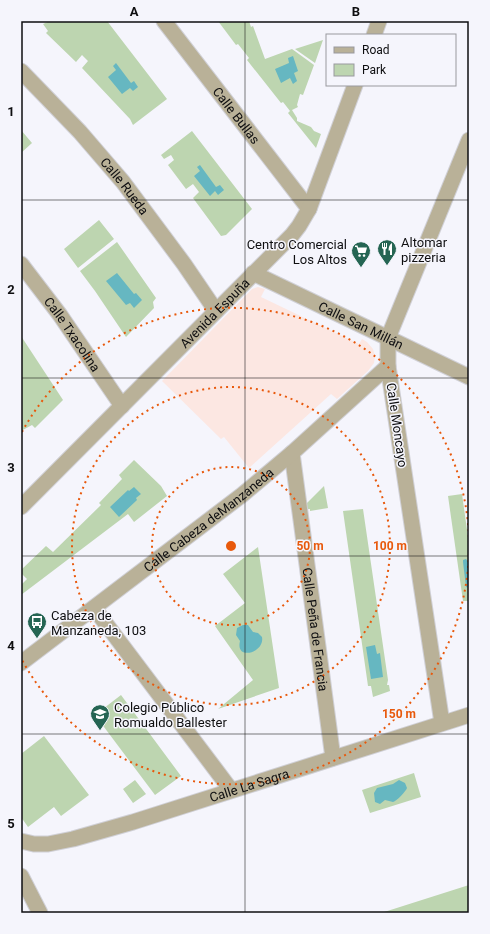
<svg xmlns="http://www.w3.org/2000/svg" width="490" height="934" font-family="Roboto,sans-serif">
	<rect width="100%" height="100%" fill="#f5f5fc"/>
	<path fill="#fce7e2" d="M258,287L265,289L261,297L359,344L362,339L367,342L373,349L375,356L374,363L368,371L337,399L331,394L249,468L224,437L221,439L162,381L252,289Z"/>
	<path fill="#bdd5b0" d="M50,21H107L167,99L133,125L130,119L82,68L88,61L82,55L76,62L46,33L48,31L43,24Z
		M218,21H249L251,27L253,26L265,59L292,49L314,65L303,95L300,94L297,105L298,107L292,110L297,118V121L311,127L314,131L321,134L316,148L288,113L290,111L283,102L281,103L247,60L249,58L238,44L236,45Z
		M323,40L315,63L295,49Z
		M21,130L32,143L21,153Z
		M192,131L252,209L226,235L221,236L193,198L199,192L193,184L186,189L168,165L174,160L171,155L164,159L161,155Z
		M99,220L114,239L78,268L64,249Z
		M117,242L156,298L153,302L154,308L126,337L95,291L80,271Z
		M21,336L63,400L35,428L32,425L21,431Z
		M134,460L161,486L167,496L134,522L128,514L21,595V585L27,579L21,573V570L46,546L53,552L101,505L99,503L122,479L119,475Z
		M324,486L328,508L310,511V509H306L305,505Z
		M462,494L469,544V601H463L448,496Z
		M363,509L388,680L387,685H389L390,691L373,697L371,686H368L343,511Z
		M258,547L279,688L218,709L253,680L215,626L245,603L223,574Z
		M121,695L181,776L155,795L95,715Z
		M44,736L89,795L61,816L54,807L28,827L21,817V754Z
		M414,773L421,797L370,813L362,790Z
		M135,780L146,794L133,803L123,789Z
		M469,885V913H381Z"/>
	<path fill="#66b7c1" d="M293,56L298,71L294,73L297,81L293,84L290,78L281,83L275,69L289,63L288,58Z
		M116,63L131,83L134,81L138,87L133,91L130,88L122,94L108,77L116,70L113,66Z
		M200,165L216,187L220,185L224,190L218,195L215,191L210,196L194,176L200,171L197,167Z
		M117,273L134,294L136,293L142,300L134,308L130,303L126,305L106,281Z
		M134,487L141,494L136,498L137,500L119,517L110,507L128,490L129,491Z
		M466,559L469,563V588L466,587L463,562V560Z
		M243,625H248L253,632L258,633L262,637C265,653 235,661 240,641L236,635L237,628Z
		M375,645L377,654L380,653L383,677L371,679L366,647Z
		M399,780L405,783L407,788C406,791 397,801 393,802L385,800L380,804L375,802L374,793L377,788L393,784Z"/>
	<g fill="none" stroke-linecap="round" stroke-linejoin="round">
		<defs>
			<g id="minor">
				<path id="s1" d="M164,21L309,209"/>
				<path d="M374,35L379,21"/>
				<path id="s2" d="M21,71L80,132L123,182L184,264L216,311"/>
				<path id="s3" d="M21,264L60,315L122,406"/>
				<path id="s4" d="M253,273L469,377"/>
				<path id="s5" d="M292,453L333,758"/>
				<path id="s6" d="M21,507L292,235L299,226L309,209L355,85"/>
				<path d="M94,608L231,790"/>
				<path id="s7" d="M21,663L242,495L292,453L388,366"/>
				<path d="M442,723L388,366V338L469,140"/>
				<path id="s8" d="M21,841L34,844H48L73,839L133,822L469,715"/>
				<path d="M21,876L40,913"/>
			</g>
		</defs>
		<use href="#minor" stroke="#d0d0d6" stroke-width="17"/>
		<use href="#minor" stroke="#b9b198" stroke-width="15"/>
	</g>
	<path fill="none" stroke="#0e0e10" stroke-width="1" stroke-opacity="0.55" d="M245,21V913M21,200H469M21,378H469M21,556H469M21,734H469"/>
	<g fill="none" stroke="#e8590c" stroke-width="2" stroke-dasharray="2 4">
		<circle cx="231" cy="546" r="79"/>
		<circle cx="231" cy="546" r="159"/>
		<path d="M469 548A238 238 0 0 1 22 660M22 432A238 238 0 0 1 469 544"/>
	</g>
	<defs>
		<symbol id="restaurant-pin" viewBox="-11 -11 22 30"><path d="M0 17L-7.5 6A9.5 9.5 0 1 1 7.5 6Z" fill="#256553" stroke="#f5f5fc"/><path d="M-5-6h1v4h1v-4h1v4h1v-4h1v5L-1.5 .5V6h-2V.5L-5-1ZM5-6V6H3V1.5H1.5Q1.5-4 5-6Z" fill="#fff"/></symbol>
		<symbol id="supermarket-pin" viewBox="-11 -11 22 30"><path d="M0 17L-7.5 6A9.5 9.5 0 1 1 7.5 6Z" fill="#256553" stroke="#f5f5fc"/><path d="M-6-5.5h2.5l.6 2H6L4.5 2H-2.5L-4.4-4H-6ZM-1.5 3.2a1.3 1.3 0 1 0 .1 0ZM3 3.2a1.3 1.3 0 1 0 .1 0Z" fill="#fff"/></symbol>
		<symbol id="bus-pin" viewBox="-11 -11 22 30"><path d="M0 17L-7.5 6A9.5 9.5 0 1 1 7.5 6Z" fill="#256553" stroke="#f5f5fc"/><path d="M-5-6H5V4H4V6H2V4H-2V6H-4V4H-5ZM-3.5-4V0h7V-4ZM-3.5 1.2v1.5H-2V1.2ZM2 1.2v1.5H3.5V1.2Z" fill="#fff"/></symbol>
		<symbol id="school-pin" viewBox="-11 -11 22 30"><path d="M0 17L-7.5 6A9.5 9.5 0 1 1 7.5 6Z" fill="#256553" stroke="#f5f5fc"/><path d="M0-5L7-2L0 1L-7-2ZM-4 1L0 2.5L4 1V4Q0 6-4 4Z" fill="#fff"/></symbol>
	</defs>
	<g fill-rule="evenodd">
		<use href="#restaurant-pin" x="376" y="238" width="22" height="30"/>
		<use href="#supermarket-pin" x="350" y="240" width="22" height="30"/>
		<use href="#bus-pin" x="26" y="611" width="22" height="30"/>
		<use href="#school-pin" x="89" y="703" width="22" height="30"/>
	</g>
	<g text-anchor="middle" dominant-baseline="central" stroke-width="3" stroke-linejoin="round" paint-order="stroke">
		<g font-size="13" fill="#0e0e10" stroke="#f5f5fc">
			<text stroke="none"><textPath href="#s1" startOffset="119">Calle Bullas</textPath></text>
			<text stroke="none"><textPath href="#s2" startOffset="155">Calle Rueda</textPath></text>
			<text stroke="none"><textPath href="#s6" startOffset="274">Avenida Espuña</textPath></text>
			<text stroke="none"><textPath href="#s4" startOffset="120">Calle San Millán</textPath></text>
			<text stroke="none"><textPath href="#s3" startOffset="87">Calle Txacolina</textPath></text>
			<text transform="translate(397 425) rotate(82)">Calle Moncayo</text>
			<text stroke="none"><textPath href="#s7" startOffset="236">Calle Cabeza deManzaneda</textPath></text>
			<text stroke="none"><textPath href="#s5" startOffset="178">Calle Peña de Francia</textPath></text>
			<text stroke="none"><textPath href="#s8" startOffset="237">Calle La Sagra</textPath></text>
		</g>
		<g font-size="13" fill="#0e0e10" stroke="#f5f5fc" text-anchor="start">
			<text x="401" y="242">Altomar<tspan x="401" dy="15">pizzeria</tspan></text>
			<text x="347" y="244" text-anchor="end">Centro Comercial<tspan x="347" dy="15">Los Altos</tspan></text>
			<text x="51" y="615">Cabeza de<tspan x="51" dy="15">Manzaneda, 103</tspan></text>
			<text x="114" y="707">Colegio Público<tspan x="114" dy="15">Romualdo Ballester</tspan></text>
		</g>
	</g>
	<circle cx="231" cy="546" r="6" fill="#e8590c" stroke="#f5f5fc" stroke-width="2"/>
	<g font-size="12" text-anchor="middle" font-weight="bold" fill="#e8590c" stroke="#f5f5fc" stroke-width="3" stroke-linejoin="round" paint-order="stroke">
		<text x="310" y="550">50 m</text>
		<text x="390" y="550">100 m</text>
		<text x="399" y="718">150 m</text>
	</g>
	<rect width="490" height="934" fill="none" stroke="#f5f5fc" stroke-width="44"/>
	<rect x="326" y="34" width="130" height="52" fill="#f5f5fc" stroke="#99999e"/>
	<rect x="334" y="47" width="20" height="6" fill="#b9b198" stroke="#99999e"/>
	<text x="362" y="54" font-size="12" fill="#0e0e10">Road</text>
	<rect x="334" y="64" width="20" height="12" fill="#bdd5b0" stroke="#99999e"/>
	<text x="362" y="74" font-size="12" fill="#0e0e10">Park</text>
	<rect x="22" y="22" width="446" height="890" fill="none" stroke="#0e0e10" stroke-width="1.5"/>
	<g font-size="13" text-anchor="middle" font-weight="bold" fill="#0e0e10">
		<text x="134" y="16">A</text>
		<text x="356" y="16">B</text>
		<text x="11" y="116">1</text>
		<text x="11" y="294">2</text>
		<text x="11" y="472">3</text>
		<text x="11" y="650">4</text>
		<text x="11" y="828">5</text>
	</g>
</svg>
